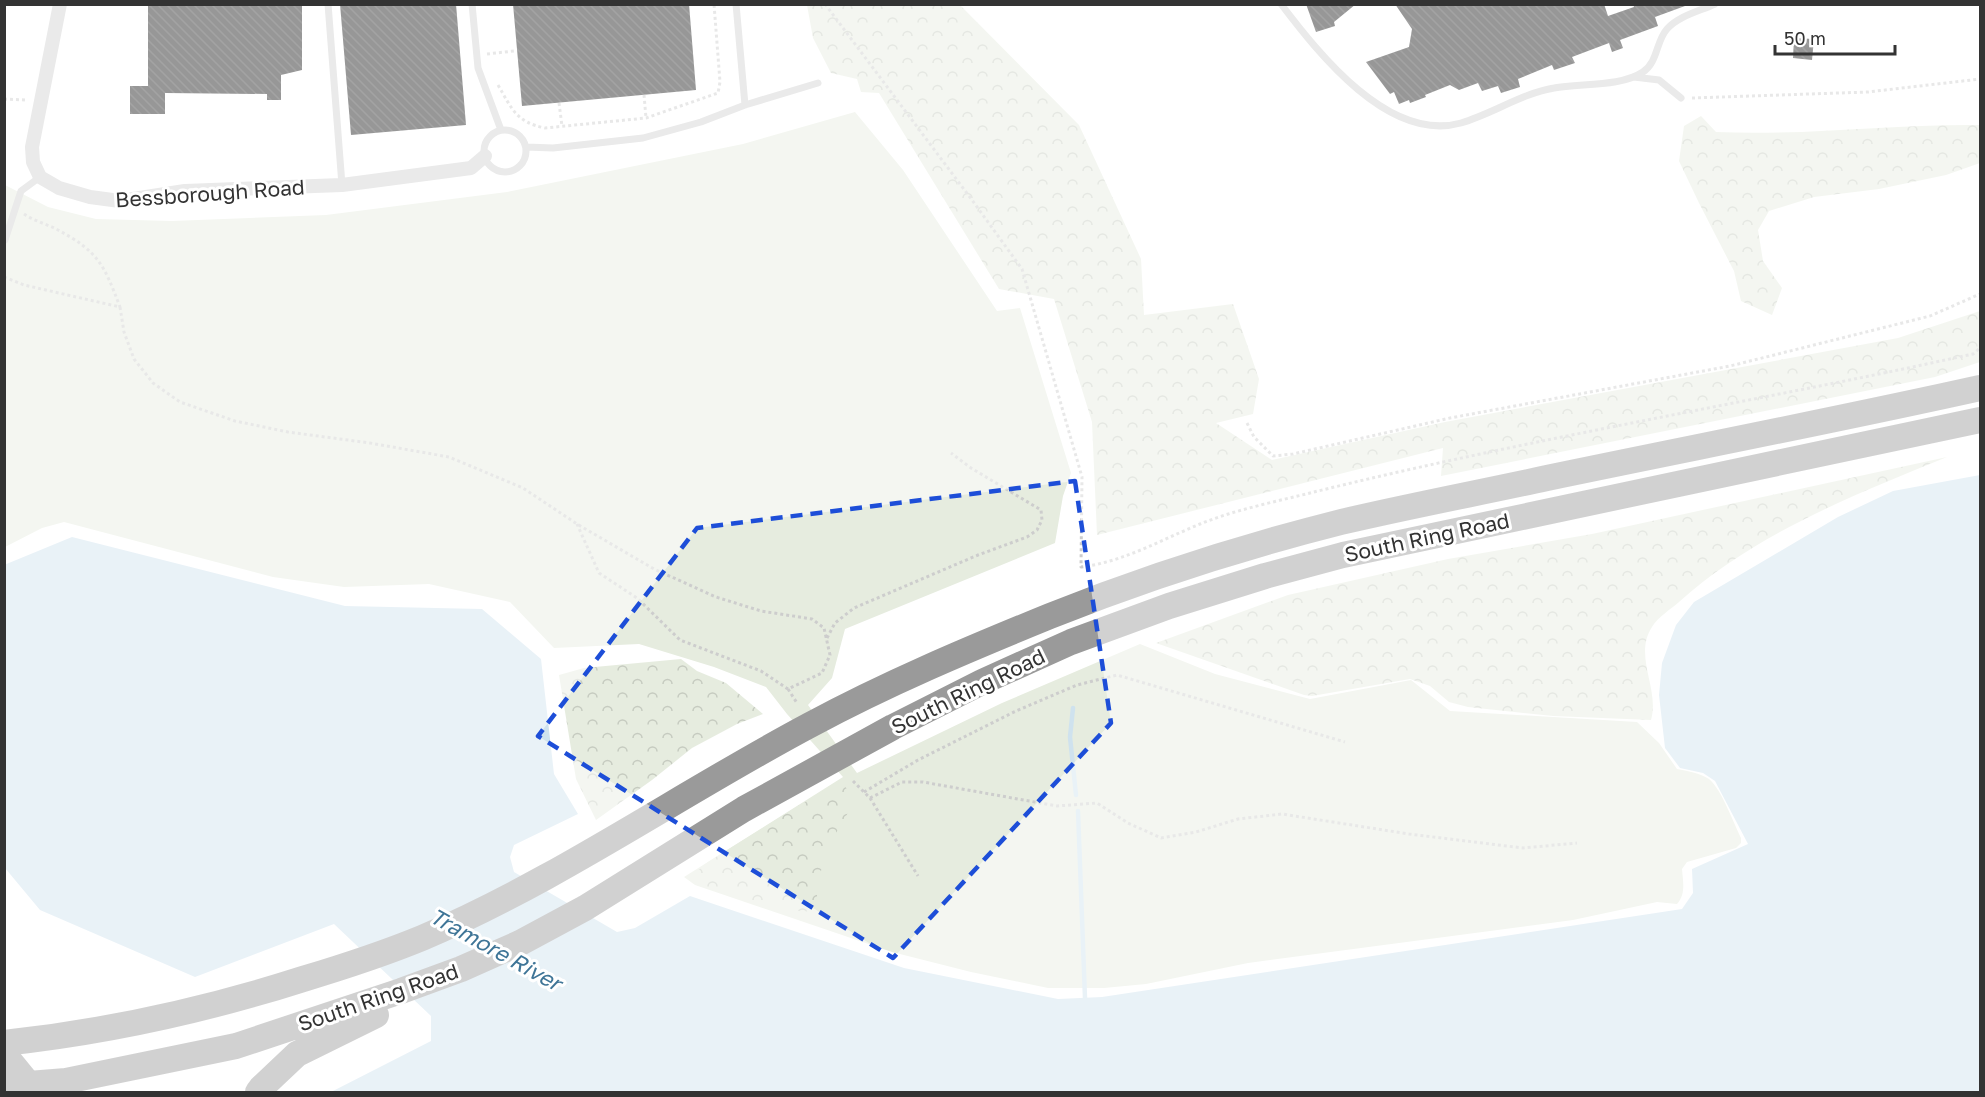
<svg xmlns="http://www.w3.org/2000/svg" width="1985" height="1097" font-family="'Golos Text',sans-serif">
	<defs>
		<pattern id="forest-crowns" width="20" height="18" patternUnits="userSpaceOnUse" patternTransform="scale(1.5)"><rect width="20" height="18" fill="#e6ecdf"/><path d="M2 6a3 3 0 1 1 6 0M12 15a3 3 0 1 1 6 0" fill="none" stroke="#c6cbc0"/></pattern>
		<pattern id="building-back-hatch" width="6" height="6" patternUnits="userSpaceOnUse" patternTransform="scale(1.5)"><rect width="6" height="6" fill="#1a1a1a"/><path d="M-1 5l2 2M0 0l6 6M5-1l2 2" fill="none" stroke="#333"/></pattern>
	</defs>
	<rect width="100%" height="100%" fill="#fff"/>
	<path fill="#e6ecdf" d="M855,112L903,170L997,311L1020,308L1071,473L1063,496L1055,543L845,629L832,678L808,705L857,773L1002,703L1140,644L1215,674L1310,699L1411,680L1450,711L1637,722L1659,743L1677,769C1687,771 1700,773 1709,779C1722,790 1733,822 1741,838V843L1736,848L1687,862L1682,869C1683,882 1686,894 1677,904L1657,902L1573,920L1248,963L1146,984L1104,988H1048L971,972L892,952L695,885L684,877L843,777L787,714L766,687L714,667L639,644L554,648L510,602L429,584L344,587L273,577L64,522L42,528L5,547V185L48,207L96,219L172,221L326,215L507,192L743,144Z"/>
	<path fill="url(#forest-crowns)" d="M807,5H960L1079,125L1141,259L1144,315L1233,304L1259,379L1253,414L1216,423L1272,460L1445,422L1898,338L1980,311V362L1935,377L1441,476L1443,448L1097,535L1092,422L1054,299L999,289L879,93L861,92L857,79L831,73L813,38Z
		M1701,116L1716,132C1804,136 1892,124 1980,125V163L1946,175L1879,189L1814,197L1769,211L1758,230L1763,261L1782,288L1772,315L1741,301L1734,271L1699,203L1679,161L1684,126Z
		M1947,457C1854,495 1754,534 1679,602C1671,609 1658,617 1652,627C1633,656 1660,689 1651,720L1553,716L1468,707L1449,702L1430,686L1410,679L1312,696L1304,695L1156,643L1288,595L1448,559L1592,534Z
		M681,659L697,671L726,683L763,714L737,724L692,748L652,780L596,820L576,779L559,675L584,668Z
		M842,781L851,796L849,811L826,850L817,888V909L804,912L761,904L729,892L700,885L691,876L708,862L798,806Z"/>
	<path fill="#cfe2ee" d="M1980,475V1092H331L431,1041V1016L334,924L195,977L40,910L5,868L4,565L72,537L345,606L482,609L541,659L554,774L578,814L514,845L510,857L514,872L617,932L635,928L690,896L904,968L1058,999L1102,997L1682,909L1693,893L1692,869L1748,844L1715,781L1703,773L1680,768L1665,748L1659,695L1662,663L1676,625L1694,602L1838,517L1893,491Z"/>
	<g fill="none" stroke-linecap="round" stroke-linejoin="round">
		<path stroke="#cfe2ee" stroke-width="4.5" d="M1073,708L1070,737L1076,795
			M1078,811L1085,998"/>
	</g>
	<path fill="url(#building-back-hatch)" d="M148,4H302V70L281,75V100H267V94L165,93V114H130V86H148Z
		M340,4H456L466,125L351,135Z
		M513,4H689L696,90L522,106Z
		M1306,4H1356L1334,22L1335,26L1316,32Z
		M1395,4H1604L1608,16L1634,7L1633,4L1685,6L1655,17L1658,26L1620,40L1623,48L1612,52L1609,43L1572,57L1575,63L1554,70L1552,65L1518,79L1520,87L1501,93L1498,86L1482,91L1478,83L1459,90L1450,85L1425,95L1426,97L1410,103L1409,100L1399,104L1394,92L1390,94L1366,62L1409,47L1412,29Z
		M1794,38L1814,39L1812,60L1793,58Z"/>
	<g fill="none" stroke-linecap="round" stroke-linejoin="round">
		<path stroke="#cdcdcd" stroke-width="3" stroke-dasharray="3 3" stroke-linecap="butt" d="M825,4L972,200L1022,269L1082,477L1081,567C1123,562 1161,540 1200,524C1237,509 1279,501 1318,491C1513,443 1711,409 1908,368L1973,354L1980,348
			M487,54L514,51
			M498,85C512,109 516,122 545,128L646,118L718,93L720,82L714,4
			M644,95L646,118
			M1692,98L1868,92L1980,79
			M4,99L27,100
			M559,103L562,126
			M24,214C34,221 47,224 58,230C99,252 104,265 120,307
			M4,277L24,285L120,307L124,332L134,359L153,383L180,402L235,421L288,432L370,443L449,457L523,488L577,524L654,569L716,597L761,611L812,619L824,628L830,655L822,673L788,689L761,671L680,640L637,598L599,573L577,524
			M1247,423L1254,437L1273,456L1293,454L1450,418L1730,366L1930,316L1980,294
			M827,638L835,623L854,608L978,555L1027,537L1037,530L1042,520L1041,510L971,468L951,453
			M788,689L797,703
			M853,781L870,798L918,876
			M864,792L918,760L1016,711L1077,685L1117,675L1345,742
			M870,798L902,782H923L1057,806L1097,803L1128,823L1161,838L1196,832L1238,819L1282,814L1409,834L1523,848L1577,843"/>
		<path stroke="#d0d0d0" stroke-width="7" d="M328,4L342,185
			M472,4L478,68L501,130
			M736,4L745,105
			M1281,4C1319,54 1389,143 1461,123C1492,114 1523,93 1554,88C1580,83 1621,87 1643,72C1658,62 1656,41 1667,29C1678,16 1700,11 1715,4
			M1634,77L1659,80L1681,98
			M484 151a21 21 0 1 1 42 0a21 21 0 1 1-42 0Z
			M526,147L553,148L643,138L701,122L745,105L818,83
			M5,240L21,191L40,177"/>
		<path stroke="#d0d0d0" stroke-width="14" d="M60,4L32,147L33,162L40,177L59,188L90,197L120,201L185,191L342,185L471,168L485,156"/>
		<path stroke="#9a9a9a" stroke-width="26" d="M4,1043C106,1032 206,1010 303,979C343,967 383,954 422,938C558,880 680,794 810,725C888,683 969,649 1050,616C1145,578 1242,547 1341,522C1409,506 1478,493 1547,478C1691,448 1836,420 1980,388
			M4,1086L66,1081L236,1046L401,991L461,969L520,943L585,908L744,809L893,727L982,682L1071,642L1169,606L1265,576L1343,555L1980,420
			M258,1092L261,1088L297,1054L376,1015"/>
		<path stroke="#9a9a9a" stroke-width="26" d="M4,1054L35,1092"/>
	</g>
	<path d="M0 0H1985V1097H0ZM1075,481L1111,723L893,958L538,736L697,528Z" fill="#fff" fill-opacity=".55" fill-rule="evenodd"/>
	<path fill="none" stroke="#1d4ed8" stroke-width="4.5" stroke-dasharray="12 8" stroke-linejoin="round" d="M1075,481L1111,723L893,958L538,736L697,528Z"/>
	<g text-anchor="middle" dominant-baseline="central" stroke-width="6" stroke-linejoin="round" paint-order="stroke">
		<g font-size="21" fill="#333" stroke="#fff">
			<text transform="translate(210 193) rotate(-4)">Bessborough Road</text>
			<text transform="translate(1427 537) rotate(-12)">South Ring Road</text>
			<text transform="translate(968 691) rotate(-26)">South Ring Road</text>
			<text transform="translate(378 997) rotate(-19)">South Ring Road</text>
		</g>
		<g font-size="22" font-style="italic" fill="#3f7597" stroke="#fff">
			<text transform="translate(496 949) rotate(29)">Tramore River</text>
		</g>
	</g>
	<rect width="1985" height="1097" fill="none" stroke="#333333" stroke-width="12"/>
	<path d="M1775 45v9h120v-9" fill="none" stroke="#333333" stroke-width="3"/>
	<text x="1784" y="45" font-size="18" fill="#333333" stroke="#ffffff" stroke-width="4.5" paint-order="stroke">50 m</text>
</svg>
